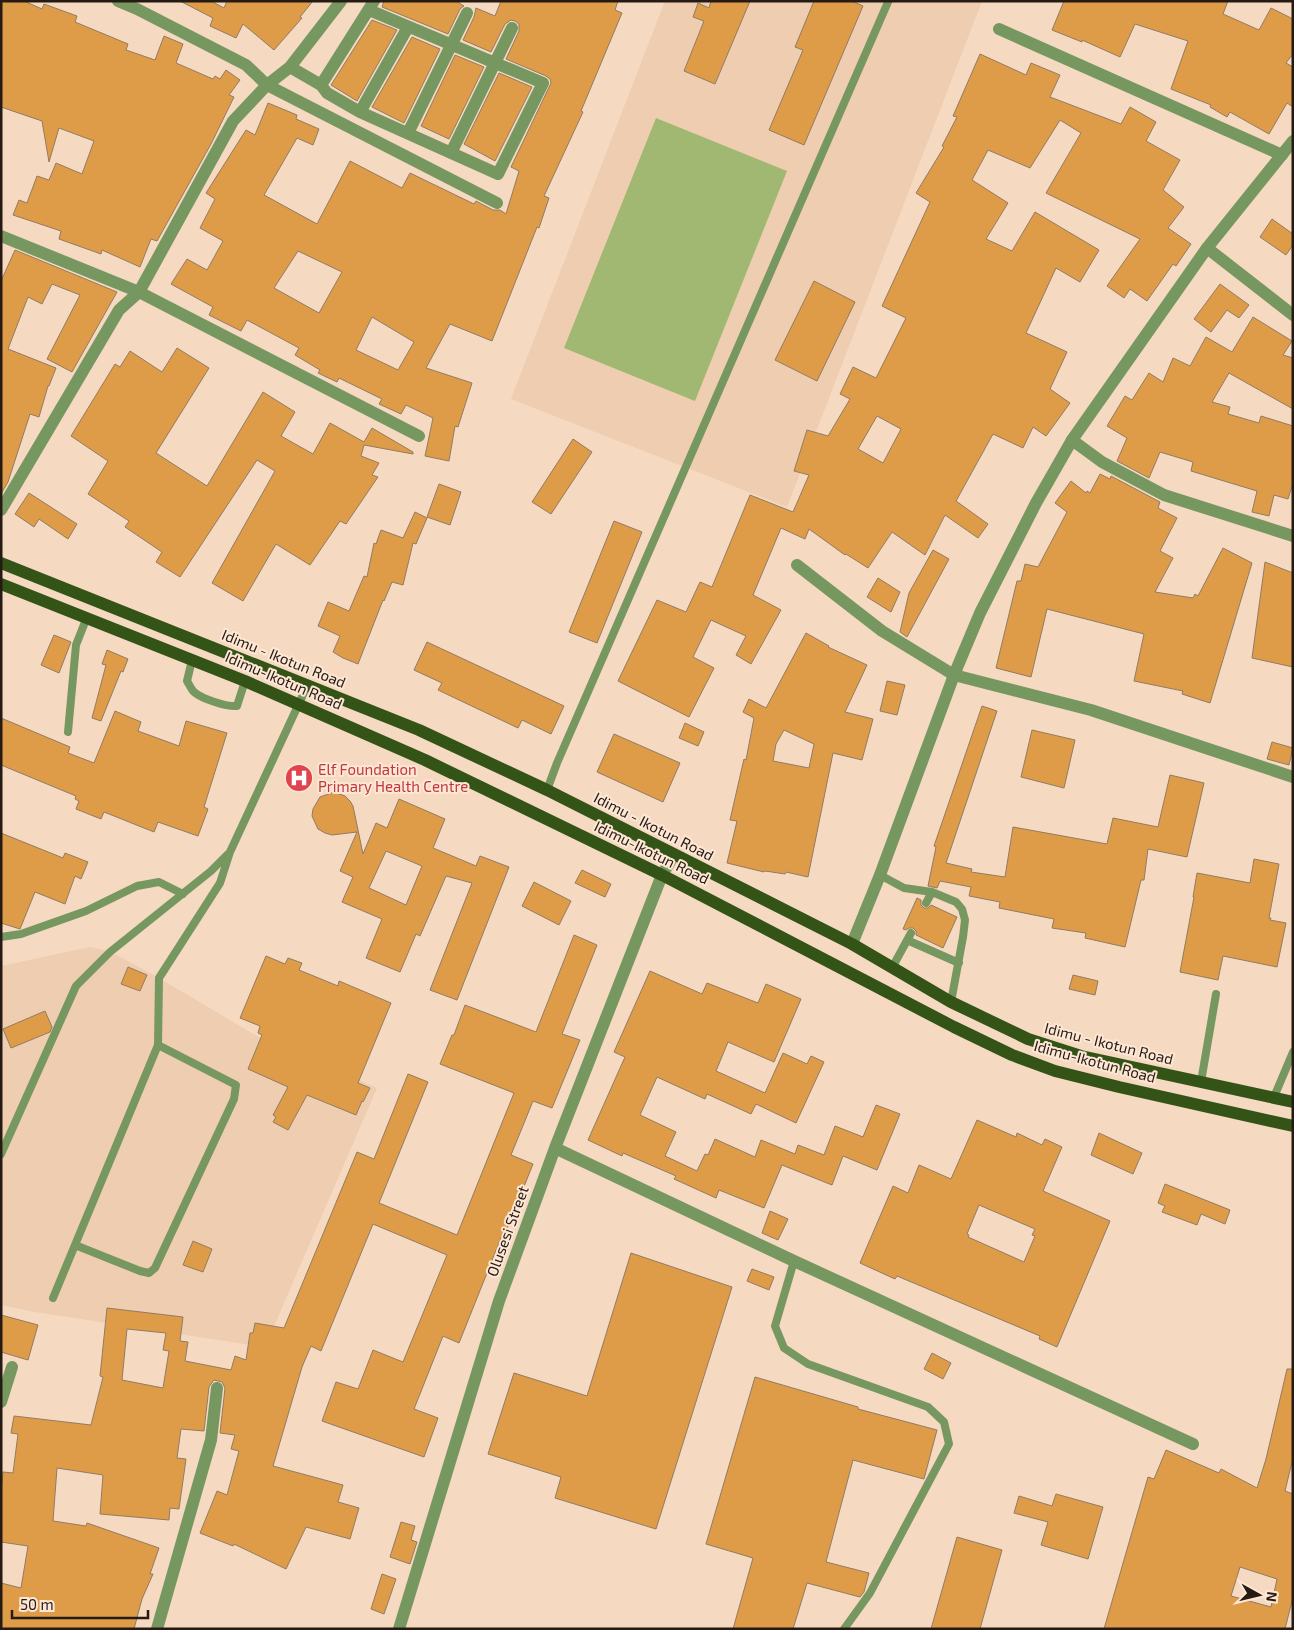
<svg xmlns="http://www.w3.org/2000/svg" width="1294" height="1630" font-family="'Exo 2',sans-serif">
	<rect width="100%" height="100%" fill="#f5d9c1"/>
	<path fill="#eecdb0" d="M665,1H982L787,507L511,399Z
		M90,947L109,951L159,978L255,1035L377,1088L265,1347L35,1312L1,1305V966Z"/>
	<path fill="#a0b871" d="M656,118L787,171L695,401L564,348Z"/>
	<path fill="#df9c48" stroke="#917b63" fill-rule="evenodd" d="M1,1H24L42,9L44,4L77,16L75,22L128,44L126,50L155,60L164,36L183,44L176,63L213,79L215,76L220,79L226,70L240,80L229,95L234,97L211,144L157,241L151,239L140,267L102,250L101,254L59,239L61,231L13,215L19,200L27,203L37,176L49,180L56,163L82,174L94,141L59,128L49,162L42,121L1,107Z
		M180,1H211L224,8L227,1H313L300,17L302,18L274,50L243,24L236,38L210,26L213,18Z
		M384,1H456L464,6L460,9L448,34L382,7Z
		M501,1H618L615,10L622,13L581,111L583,112L544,196L549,198L539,228L537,227L492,341L450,324L426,368L472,383L458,427L455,426L449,461L425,456L433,418L406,405L401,414L379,404L382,399L339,378L337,382L318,373L320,370L295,355L299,348L247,320L241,331L209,315L213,307L171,284L187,259L207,270L223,241L200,228L215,199L206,193L246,130L255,135L268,103L297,115L296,119L319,129L313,145L297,138L264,195L317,224L350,161L402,188L410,173L474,204L476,201L493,210H500L506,214L519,171L511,167L551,83L550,79L546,76L506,59L519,31V24L515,21L511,20L505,24L491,52L463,40L474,17L476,8L495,16ZM298,251L342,272L319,313L274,288ZM372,317L414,342L398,370L356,350Z
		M711,1H750L715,84L684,71L704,21L693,17L698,3L709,8Z
		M814,1H852L863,6L804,145L769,130L803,50L795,47Z
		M1064,1H1228L1223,14L1259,30L1271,8L1293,19V54L1286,63L1293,67V107L1287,103L1269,134L1230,112L1227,117L1210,107L1211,105L1171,89L1188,41L1135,24L1120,57L1082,40V42L1052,30Z
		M372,20L397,30L357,101L331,85Z
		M412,37L440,49L404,123L372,107Z
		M980,54L1026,75L1031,63L1060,75L1050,97L1121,124L1130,107L1156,122L1146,141L1180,160L1163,190L1184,207L1168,228L1191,244L1176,266L1173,264L1147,301L1130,289L1124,298L1107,286L1140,239L1046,193L1081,133L1060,120L1030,168L988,150L972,180L1008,203L986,239L1012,251L1035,212L1099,250L1080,282L1056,268L1026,333L1067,352L1050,389L1070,403L1046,436L1033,427L1023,448L993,434L956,501L988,524L978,538L945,515L925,555L892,532L868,568L846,554L845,555L809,529L805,539L781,528L753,595L781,610L751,664L736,655L746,636L711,620L693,657L714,668L689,717L618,681L657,600L686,612L700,582L712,587L750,495L793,512L809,475L794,471L807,430L828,436L850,399L840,394L853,367L876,378L906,318L882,306L930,202L916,193L944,147L942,146L957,117L953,116ZM877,416L901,429L883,463L858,449Z
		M455,55L484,67L449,139L421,126Z
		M499,73L532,87L495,161L464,144Z
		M1272,219L1293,234V245L1286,255L1260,237Z
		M15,250L117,292L72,372L47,359L80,295L52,284L42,304L28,297L8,349L56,368L49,386H48L39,417L30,414L8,482L1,494V281Z
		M814,281L855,302L817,381L775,360Z
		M1220,284L1249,305L1239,318L1227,310L1211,332L1194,319Z
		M1253,317L1292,341L1283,355L1293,358V409L1229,373L1212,402L1230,407L1228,414L1259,423L1261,416L1293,426V483L1288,499L1274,495L1269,516L1252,512L1257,491L1191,471L1193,462L1160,452L1149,478L1117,461L1127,438L1107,426L1125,396L1132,400L1149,373L1163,382L1173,358L1190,366L1206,337L1232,352Z
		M177,348L209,368L156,453L207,486L263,392L295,412L281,436L313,454L330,423L364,442L372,428L413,452V454L364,445L361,456L379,463L372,475L378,477L346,524L340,521L310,565L276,544L243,601L212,583L275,471L257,460L180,577L156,562L162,552L125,527L129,521L88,494L108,461L71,436L115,364L120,367L130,351L162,372Z
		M573,439L592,452L551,514L532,502Z
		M1100,474L1110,479L1111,476L1160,502L1158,508L1177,518L1160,551L1173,558L1155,592L1193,598L1195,594L1198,596L1223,548L1252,563L1210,703L1182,694L1183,691L1134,681L1144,634L1047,609L1031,677L996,668L1017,581H1021L1025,564L1038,567L1067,512L1055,503L1071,481L1086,493L1087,491L1090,493Z
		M439,484L461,492L450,525L427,517Z
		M29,493L77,524L68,539L39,519L34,527L15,514Z
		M415,512L427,518L416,544L413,543L403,585L392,582L384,601L383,600L358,664L343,658L333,652L340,636L318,626L328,602L349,611L364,576L367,577L374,543L376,544L381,530L403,538Z
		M614,521L642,532L597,643L569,632Z
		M933,550L949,559L907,637L900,632L909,593Z
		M1265,562L1293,573V667L1252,658Z
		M878,578L900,592L891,612L867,597Z
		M806,633L829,646L828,647L867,665L845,712L873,719L862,760L833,753L808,877L786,872L785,874L765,871L764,872L727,863L737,821L730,820L744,759L746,760L754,718L743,712L749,699L766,708ZM784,730L814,744L809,768L773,761L776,744Z
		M54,635L71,642L59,673L41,665Z
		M427,642L564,706L551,734L522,720L518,728L438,690L442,683L414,670Z
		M107,650L128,659L123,672L121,671L101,721L92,718L106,665L102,664Z
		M887,681L905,685L897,715L880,711Z
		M982,706L997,711L946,863L972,869L971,872L1005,877L1013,827L1107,844L1113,818L1158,827L1170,775L1204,783L1187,857L1148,849L1144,880H1141L1125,947L1085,938L1086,933L1052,928L1054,919L999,908L1000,902L969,896L971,887L940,881L937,888L928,886L936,847L934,846Z
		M115,711L141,722L138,731L179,746L186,721L227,733L204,807L208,809L198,836L158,822L154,832L104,812L101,819L76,809L79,801L75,799L76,796L1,765V718L70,747L68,753L94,763Z
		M685,723L704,732L698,746L679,738Z
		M1032,730L1075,740L1064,788L1021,777Z
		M614,734L680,763L663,802L597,772Z
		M1272,742L1293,748L1289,765L1267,759Z
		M334,792L345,796L350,801L353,806L363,854L376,823L387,828L399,799L445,819L433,848L476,866L480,856L509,867L457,1000L430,990L472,883L446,876L420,936L416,934L400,972L366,958L382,919L342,902L353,877L340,871L357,832L332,835L325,833L318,829L312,816L313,809L320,797ZM386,851L422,866L406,905L369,888Z
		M1,833L63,858L65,853L88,862L81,879L75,876L65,904L35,892L20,929L1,923Z
		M1254,859L1279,864L1269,918H1271L1270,920L1286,923L1277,967L1223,956L1218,980L1180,972L1194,897H1193L1197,873L1250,883Z
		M582,870L611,884L605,897L575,883Z
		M534,882L571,901L559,925L522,906Z
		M917,898L921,900V905L924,908H928L931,905L957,917L943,948L916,935V931L913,928H909L906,930L903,929Z
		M574,935L597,945L562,1034L580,1040L552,1108L533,1101L511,1155L533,1164L507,1229L505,1228L459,1343L443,1336L414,1409L438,1418L424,1457L322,1421L336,1382L358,1389L373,1350L403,1362L447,1255L373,1224L321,1351L311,1346L302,1367L273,1466L343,1485L338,1502L359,1508L350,1539L306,1527L286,1569L234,1544L233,1546L200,1533L217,1491L227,1495L239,1451L231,1449L235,1435L220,1433L225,1388L222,1382L214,1380L209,1387L204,1431L181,1429L177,1458L186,1459L179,1509L170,1508L169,1520L100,1514L103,1475L57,1468L53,1521L86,1526L87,1523L159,1548L150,1574H153L142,1599L134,1629H1V1583L21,1588L28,1546L1,1542V1492L3,1472L13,1473L18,1434L11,1433L14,1416L91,1425L103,1377L100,1376L107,1308L183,1317L180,1341L188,1342L185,1361L231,1370L235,1356L246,1360L250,1333H253L255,1323L284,1328L357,1152L374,1159L408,1074L428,1082L379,1203L457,1235L514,1093L440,1064L452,1035H454L465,1005L536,1032ZM127,1329L166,1333L163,1350L169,1351L163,1388L122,1380Z
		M266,956L285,964L288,958L302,963L299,970L338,986L339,981L391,1003L358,1083L370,1088L363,1102L362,1101L356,1115L307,1095L288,1130L273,1122L276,1117L273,1115L288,1087L248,1069L262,1035L258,1033L260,1026L240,1018Z
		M128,967L147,975L140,991L121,984Z
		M650,971L702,994L707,983L758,1003L766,984L801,999L774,1062L728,1042L716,1071L765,1093L783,1053L807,1064L811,1056L824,1062L796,1123L756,1104L751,1114L707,1094L705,1099L657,1077L640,1115L676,1132L665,1156L697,1171L705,1154L708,1155L715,1139L755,1157L761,1140L795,1154L798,1145L824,1155L835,1126L863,1137L876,1105L900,1114L877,1170L843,1156L832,1185L782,1165L764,1208L719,1190L716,1198L674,1179L676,1176L623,1153L622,1156L588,1140L625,1057L614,1052Z
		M1073,975L1098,981L1095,995L1069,989Z
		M45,1011L52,1027L50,1032L11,1048L3,1029Z
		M977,1120L1016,1137L1017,1133L1042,1145L1045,1139L1062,1147L1043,1191L1110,1221L1057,1347L1039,1339L1040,1336L897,1276L895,1279L860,1263L893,1186L908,1193L919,1165L951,1179ZM979,1205L1035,1229L1032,1235L1035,1236L1024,1262L968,1237L969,1235L967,1234Z
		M1099,1133L1142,1153L1133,1174L1091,1155Z
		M1165,1184L1230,1210L1225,1224L1201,1214L1197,1225L1162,1212L1165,1206L1158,1203Z
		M770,1211L788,1219L778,1240L762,1233Z
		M193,1241L212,1249L203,1272L183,1265Z
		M631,1253L732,1287L656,1529L555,1498L561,1477L488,1454L514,1373L587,1396Z
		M752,1269L774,1277L769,1290L747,1281Z
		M1,1315L38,1325L28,1360L1,1352Z
		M932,1353L951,1363L943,1379L924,1369Z
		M1287,1369H1293V1458L1285,1491L1293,1494V1597L1285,1629H1104L1148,1477L1154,1479L1166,1450L1219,1473L1221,1469L1257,1488L1266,1459ZM1240,1567L1277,1579L1271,1607L1231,1596Z
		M755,1377L858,1407V1409L937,1430L924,1479L853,1460L826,1562L869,1573L864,1592L860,1597L807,1583L793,1629H733L753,1558L706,1544Z
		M1056,1494L1103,1507L1088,1559L1041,1545L1048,1522L1014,1513L1019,1496L1052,1506Z
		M401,1522L415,1526L411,1540L417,1542L410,1564L390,1557Z
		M957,1537L1002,1550L980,1629H931Z
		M382,1574L396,1579L384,1614L371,1609Z"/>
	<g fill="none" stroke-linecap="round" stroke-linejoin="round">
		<path stroke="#779761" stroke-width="8" d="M192,660L187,681C189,684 191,689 194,692C202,699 227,707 237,706L245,681
			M68,732L76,645L87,617
			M547,790L557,763L888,2
			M880,875L904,888L932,892L956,902L962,909L965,920L963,937L951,1002
			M926,903L932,892
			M1,937L21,934L86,911L137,886L159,882L183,894
			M907,940L959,963
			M892,968L911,933
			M1201,1082L1216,994
			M1274,1097L1293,1052
			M1,1154L76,986L110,952L211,871L228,854
			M75,1245L140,1271L149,1273L155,1268L234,1099L236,1085L158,1045
			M794,1261L775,1326L784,1348L808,1364L928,1407L944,1422L949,1444L870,1593L844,1629
			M53,1298L158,1045L159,978L220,883L230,852L308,684"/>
		<path stroke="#779761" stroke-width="12" d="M118,1L137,9L246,65L267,85L497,203
			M999,29L1282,155
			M290,67L321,85L374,1
			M321,85L327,93L360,112L498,174L543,83L369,10
			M360,112L408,27
			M408,133L467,13
			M451,153L512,28
			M1,236L139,292L419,436
			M1207,248L1293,315
			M1072,440L1102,462L1164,495L1293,536
			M1,510L119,310L139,292L233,121L267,85L290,67L341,1
			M797,565L882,631L954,675L1091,710L1293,777
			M555,1148L794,1261L1193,1444
			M1,1402L12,1367
			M157,1629L211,1440L217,1388
			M399,1629L499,1301L555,1148L662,875L674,855"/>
		<path stroke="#779761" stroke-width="12" d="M852,944L880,875L954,675L980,613L1036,503L1072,440L1207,248L1293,141"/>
		<path stroke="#335317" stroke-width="12" d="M1,563L419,730L547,790L852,944L951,1002L1028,1039L1081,1056L1293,1102
			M1,584L245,681L425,760L662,875L954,1027L1012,1055L1055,1071L1119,1087L1293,1126"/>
	</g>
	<defs>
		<symbol id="hospital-disc" viewBox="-11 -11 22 22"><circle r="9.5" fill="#e0444e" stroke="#fee7d4"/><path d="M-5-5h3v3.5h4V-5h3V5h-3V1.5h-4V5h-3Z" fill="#fff"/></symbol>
	</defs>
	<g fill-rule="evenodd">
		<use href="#hospital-disc" x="283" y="762" width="32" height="32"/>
	</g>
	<g text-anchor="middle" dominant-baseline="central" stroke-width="4" stroke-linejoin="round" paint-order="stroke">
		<g font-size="15" fill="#251b13" stroke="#fee7d4">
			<text transform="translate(284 658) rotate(22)">Idimu - Ikotun Road</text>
			<text transform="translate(284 680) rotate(23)">Idimu-Ikotun Road</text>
			<text transform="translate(654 826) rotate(27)">Idimu - Ikotun Road</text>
			<text transform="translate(652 852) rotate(26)">Idimu-Ikotun Road</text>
			<text transform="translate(1109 1043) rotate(14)">Idimu - Ikotun Road</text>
			<text transform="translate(1095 1061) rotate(15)">Idimu-Ikotun Road</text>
			<text transform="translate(507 1231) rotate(-70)">Olusesi Street</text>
		</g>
		<g font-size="15" fill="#be3a42" stroke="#fee7d4" text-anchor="start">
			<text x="318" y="769">Elf Foundation<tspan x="318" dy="17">Primary Health Centre</tspan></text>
		</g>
	</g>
	<rect width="1294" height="1630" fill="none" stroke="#251b13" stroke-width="5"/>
	<g transform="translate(1259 1595) rotate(98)" stroke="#fee7d4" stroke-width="4" paint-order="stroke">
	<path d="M0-4L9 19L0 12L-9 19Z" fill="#251b13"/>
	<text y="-8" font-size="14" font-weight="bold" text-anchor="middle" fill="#251b13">N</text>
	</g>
	<path d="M12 1610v8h136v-8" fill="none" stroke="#251b13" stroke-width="2.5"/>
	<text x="20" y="1610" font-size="15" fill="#251b13" stroke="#fee7d4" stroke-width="4" paint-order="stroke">50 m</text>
</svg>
